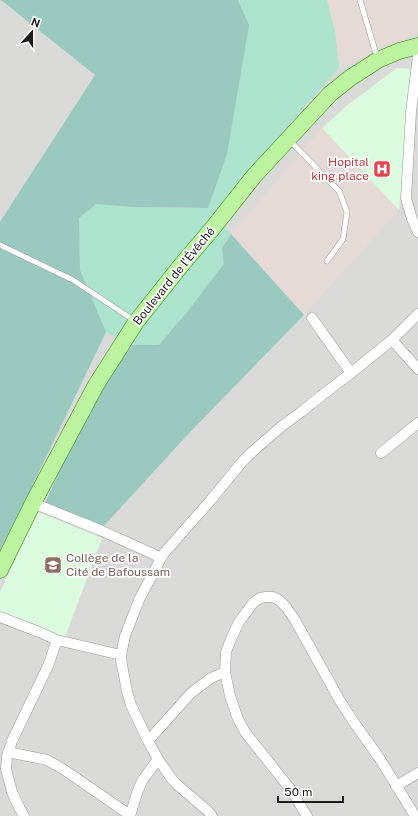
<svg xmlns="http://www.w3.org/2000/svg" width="418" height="816" font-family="'Public Sans',sans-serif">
	<rect width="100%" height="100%" fill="#e5ede2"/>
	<path fill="#dadad9" d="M0,0H418V816H0Z"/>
	<path fill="#e5dad5" d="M327,0H418V34L339,68L335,32Z
		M322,128L399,210L304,315L231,234Z"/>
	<path fill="#dcfcdf" d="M397,68L414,69L399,210L322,128L349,104Z
		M38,512L102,538L64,640L0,614V592Z"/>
	<path fill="#ace4ce" d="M238,0H327L335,32L339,68L306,105L262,157L214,219L231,234L222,248L225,264L187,312L159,345H132L106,332L80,270L79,217L96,204L132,207L208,208L249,25Z"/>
	<path fill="#9ac9c0" d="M1,0H238L249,25L227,154L208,208L132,207L96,204L79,218L80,270L106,332L26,499L0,550V222L95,75Z
		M231,234L304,315L192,430L102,528L45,503L75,437L121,359L132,345H159L187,312L224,264L222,248Z"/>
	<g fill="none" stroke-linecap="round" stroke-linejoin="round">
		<defs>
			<path id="service" d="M360,0L377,57
				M290,141L339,191L347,212L343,239L327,261
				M0,245L73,280L135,321"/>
			<path id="minor" d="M418,56L411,112L406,198L412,219L418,232
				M312,318L351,373
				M392,340L418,369
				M381,453L418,423
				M33,503L100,530L151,553L161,558
				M0,617L39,632L57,640L121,655
				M148,741L191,693L211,678L225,672
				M8,752L47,760L63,769L130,815
				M396,786L418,773
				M24,816L20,809L12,792L6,769L7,757L12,741L48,666L57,640
				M130,816L137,793L142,781L158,759
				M212,816L208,811L175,783L169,775L158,759L148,741L131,705L127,691L121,660V655L125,636L139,600L161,558L165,552L210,501L242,462L252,452L282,426L301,412L321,396L351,373L392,340L418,314
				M307,816L291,790L245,732L238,719L230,696L225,672L226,652L231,639L239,622L253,603L260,598L266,597H273L279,600L286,607L295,620L340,701L353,721L380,759L415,816"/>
			<path id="primary" d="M0,570L33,503L96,385L136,322L183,263L212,229L254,176L330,94L350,78L378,60L399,51L418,46"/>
		</defs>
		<use href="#service" stroke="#999" stroke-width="6"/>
		<use href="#minor" stroke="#999" stroke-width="11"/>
		<use href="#primary" stroke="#28890b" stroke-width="17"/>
		<use href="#service" stroke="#fff" stroke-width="5"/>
		<use href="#minor" stroke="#fff" stroke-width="10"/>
		<use href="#primary" stroke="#bcf4a0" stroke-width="16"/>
	</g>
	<defs>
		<symbol id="hospital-square" viewBox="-11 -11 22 22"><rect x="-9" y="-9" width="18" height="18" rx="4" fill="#e0444e" stroke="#fff"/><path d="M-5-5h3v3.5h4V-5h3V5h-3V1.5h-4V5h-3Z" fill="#fff"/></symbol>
		<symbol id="school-square" viewBox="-11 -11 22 22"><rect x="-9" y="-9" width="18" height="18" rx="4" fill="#8d6e63" stroke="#fff"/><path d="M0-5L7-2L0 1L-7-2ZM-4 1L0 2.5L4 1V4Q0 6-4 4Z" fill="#fff"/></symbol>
	</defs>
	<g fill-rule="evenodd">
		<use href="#hospital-square" x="372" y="159" width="20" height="20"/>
		<use href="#school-square" x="43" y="555" width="20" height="20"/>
	</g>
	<g text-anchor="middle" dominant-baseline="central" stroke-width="3.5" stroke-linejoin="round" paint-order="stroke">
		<g font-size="12" fill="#be3a42" stroke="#fff" text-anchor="end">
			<text x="369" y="162">Hopital<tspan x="369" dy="14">king place</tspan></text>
		</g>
		<g font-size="12" fill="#1c1c1c" stroke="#fff">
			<text transform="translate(174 276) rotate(-51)">Boulevard de l'Évêché</text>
		</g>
		<g font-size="12" fill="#785e54" stroke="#fff" text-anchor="start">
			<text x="66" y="558">Collège de la<tspan x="66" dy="14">Cité de Bafoussam</tspan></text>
		</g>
	</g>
	<g transform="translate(32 32) rotate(21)" stroke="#ffffff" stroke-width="3" paint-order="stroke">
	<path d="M0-3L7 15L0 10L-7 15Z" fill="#1c1c1c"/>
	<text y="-6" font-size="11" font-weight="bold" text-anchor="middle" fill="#1c1c1c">N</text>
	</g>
	<path d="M278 796v6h65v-6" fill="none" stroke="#1c1c1c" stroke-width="2"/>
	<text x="284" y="796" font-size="12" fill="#1c1c1c" stroke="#ffffff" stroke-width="3" paint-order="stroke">50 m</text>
</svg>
